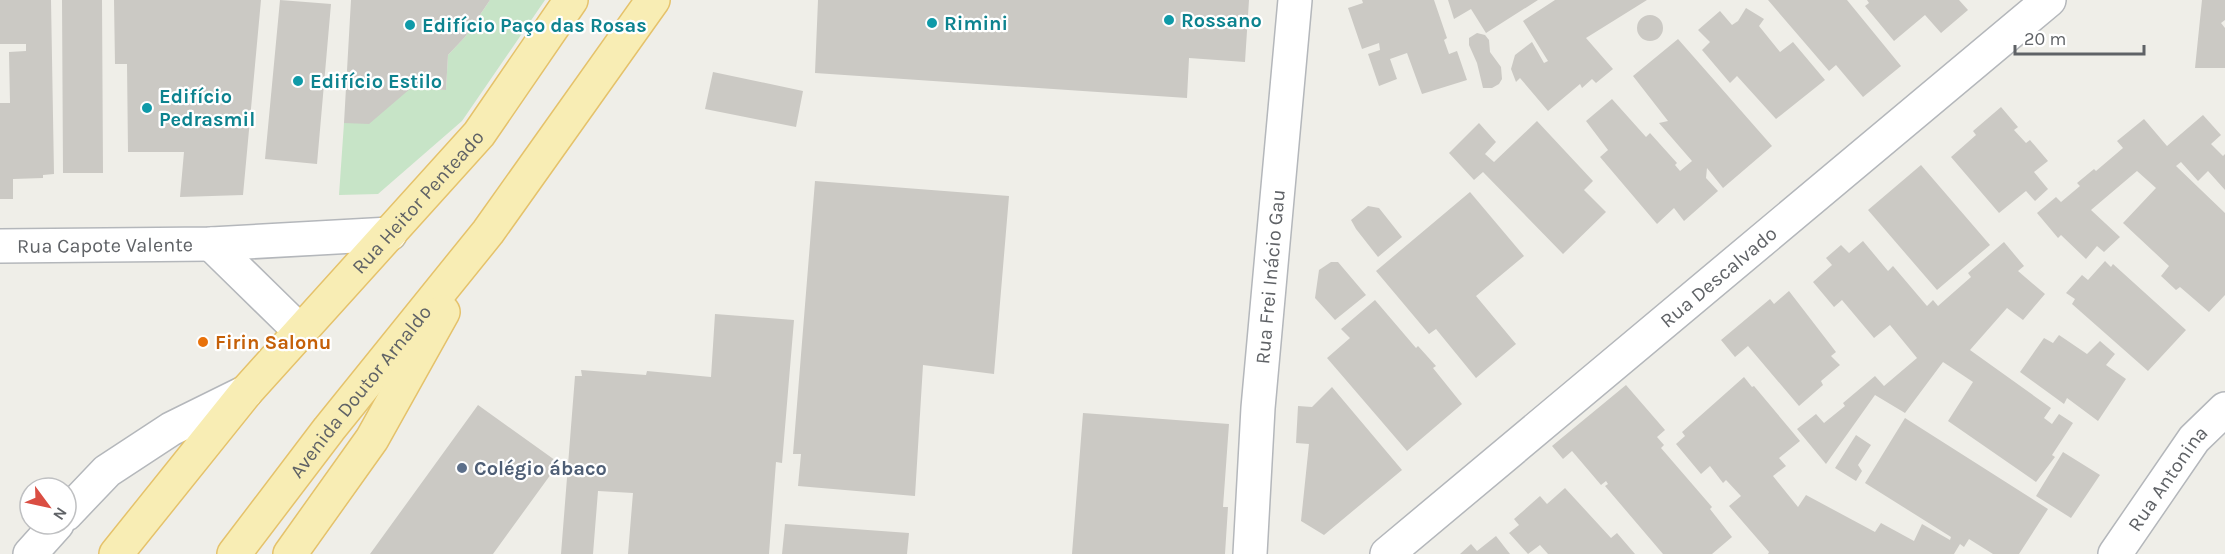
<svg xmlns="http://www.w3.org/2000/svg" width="2225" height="554" font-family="Karla,sans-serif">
	<rect width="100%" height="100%" fill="#efeee8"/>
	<path fill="#c7e4c7" d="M490,0H545L462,121L378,194L339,195L344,123L411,88L446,90L448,55L465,37Z"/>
	<path fill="#cbc9c4" d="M0,0H51L54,174L43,175V178L13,179V199H0V103H10L9,52L26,51V44H0Z
		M62,0H102L103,173H63Z
		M114,0H261L243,195L180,197L184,152H128L127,64H115Z
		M280,0L331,4L317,164L265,159Z
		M351,0H490L465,37L448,55L446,90L411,88L369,124L344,123Z
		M818,0H1249L1245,62L1189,58L1187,98L815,73Z
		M1362,0H1434L1447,38L1444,40L1449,54L1457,51L1467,80L1422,94L1407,53L1390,59L1397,79L1379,86L1368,54L1380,50L1379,43L1362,49L1348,8L1363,3Z
		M1448,0H1538L1486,33L1471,9L1454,19Z
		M1555,0H1647L1586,38L1613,69L1596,83L1592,79L1582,88L1580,84L1548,111L1520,78L1516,82L1511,69L1515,55L1532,42L1544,63L1548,61L1523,21Z
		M1768,0H1847L1901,66L1863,97L1836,65L1829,71Z
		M1867,0H1959L1968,10L1941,33L1925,15L1894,41L1865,6L1869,3Z
		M2202,0H2225V20L2221,23L2225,28V68H2195Z
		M1746,8L1764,19L1759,26L1780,52L1793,42L1825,80L1776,119L1737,76L1730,83L1702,50L1710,42L1698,30L1720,11L1732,25L1738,21Z
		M1637 28a13 13 0 1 1 26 0a13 13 0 1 1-26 0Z
		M1477,33L1485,35L1489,40L1490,52L1501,67L1502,79L1499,84L1492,88H1483L1477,63L1469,45V38Z
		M1678,39L1772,146L1723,188L1707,168L1706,178L1718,191L1684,221L1674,208L1657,224L1600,157L1608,150L1586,121L1612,99L1646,137L1650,133L1677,163L1675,165L1680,171L1692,161L1659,123L1668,121L1633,76Z
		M713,72L803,91L796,127L705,109Z
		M2001,107L2018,127L2014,130L2026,143L2030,140L2048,161L2034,172L2048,189L2035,201L2026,191L1999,213L1951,157L1976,135L1973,131Z
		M2203,115L2221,135L2211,144L2223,156L2225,154V190L2208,171L2198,181L2181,162L2176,166L2225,213V295L2209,312L2180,287L2176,290L2161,276L2169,266L2123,223L2156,188L2137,171L2091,210L2120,237L2104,252L2097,246L2086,259L2061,235L2058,238L2037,213L2056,197L2061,202L2080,186L2077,183L2094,169L2096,171L2123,148L2117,141L2144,119L2167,146Z
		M1537,121L1593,181L1584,190L1606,212L1563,254L1483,172L1474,180L1449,153L1479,123L1496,142L1485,154L1494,162Z
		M1921,165L1990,245L1937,290L1868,210Z
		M815,181L1009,196L994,374L923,365L915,496L798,486L801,454H793Z
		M1470,192L1524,256L1476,296L1516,344L1476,378L1436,329L1429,334L1376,271Z
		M1368,206L1379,208L1402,237L1378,257L1356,229L1351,220Z
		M1863,241L1888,271L1893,266L1927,306L1933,300L1938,306L1971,277L1968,273L2004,242L2024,266L2018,271L2045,294L2023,320L2007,308L1970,350L2051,408L2044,418L2052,424L2059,414L2073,423L2052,455L2055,457L2036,482L1948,421L1973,382L1943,362L1905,413L1875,395L1826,464L1797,429L1816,414L1824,423L1845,406L1843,403L1875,376L1884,386L1917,358L1890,325L1874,338L1842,300L1834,307L1813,282L1832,265L1826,258L1841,245L1849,253Z
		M2105,261L2111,267L2113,264L2186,330L2148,371L2072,304L2075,299L2066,293L2082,275L2088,280Z
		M1331,262H1338L1366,295L1335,320L1315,298L1319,270Z
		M1789,291L1836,352L1831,356L1840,365L1821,381L1823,385L1799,406L1748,346L1735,357L1721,340L1770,299L1774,304Z
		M1375,300L1416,348L1418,346L1436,366L1433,368L1462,404L1407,451L1327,358L1350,338L1341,329Z
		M715,314L794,320L782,463L776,462L769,554H628L633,493L598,491L593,554H561L575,376H582L581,370L646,375L647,371L711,377Z
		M2059,335L2087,354L2100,341L2115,354L2106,365L2126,379L2098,421L2067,398L2064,404L2020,372L2044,338L2053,343Z
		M1744,377L1752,387L1754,386L1800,441L1779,458L1786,466L1773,476L1798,507L1806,495L1875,532L1881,523L1914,541L1922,524L1950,540L1951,537L1865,483L1905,418L2048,509L2019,554H1993L1969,539L1964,547L1960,544L1954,554H1768L1769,552L1729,506L1741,496L1726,480L1723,483L1710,466L1701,474L1676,444L1685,436L1682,432Z
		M1626,385L1665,430L1657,437L1664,445L1661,448L1712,507L1710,509L1732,537L1712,554H1663L1605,486L1608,484L1606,481L1601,485L1572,451L1563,459L1552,446Z
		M1332,387L1402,470L1324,535L1301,521L1309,444L1296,443L1298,406L1312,407Z
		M478,405L559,463L493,554H370Z
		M1083,413L1229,424L1223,507H1228L1225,554H1072Z
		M1856,435L1871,445L1858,465L1862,471L1856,481L1835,468Z
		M2063,452L2100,475L2071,518L2036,496Z
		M1565,488L1611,538L1617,533L1635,554H1548L1540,545L1528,554L1509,533L1519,525L1514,519L1540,496L1547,504Z
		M785,524L909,533L907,554H782Z
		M1496,536L1510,554H1460L1471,544L1477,551Z"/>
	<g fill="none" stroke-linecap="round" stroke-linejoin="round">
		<defs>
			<g id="minor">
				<path d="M211,244L301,332"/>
				<path id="s1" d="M0,246L211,244L390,234"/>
				<path d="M66,514L107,471L171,429L246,392"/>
				<path d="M30,554L57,524"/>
				<path id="s2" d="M1250,554L1258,408L1295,0"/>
				<path id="s3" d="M1387,554L2049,0"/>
				<path id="s4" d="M2115,554L2194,439L2225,409"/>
			</g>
			<g id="major">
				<path id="s5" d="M116,554L246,392L479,134L571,0"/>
				<path id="s6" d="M234,554L329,429L488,232L653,0"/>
				<path d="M290,554L372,439L443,312"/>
			</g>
		</defs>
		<use href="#minor" stroke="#b4b7bb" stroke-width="36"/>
		<use href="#major" stroke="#e5c26b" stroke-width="36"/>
		<use href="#minor" stroke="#fff" stroke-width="33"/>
		<use href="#major" stroke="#f8edb4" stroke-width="33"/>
	</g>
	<g fill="#0f9aa8" stroke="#fff" stroke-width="2">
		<circle cx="1169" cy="20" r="6"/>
		<circle cx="932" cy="23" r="6"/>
		<circle cx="410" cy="25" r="6"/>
		<circle cx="298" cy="81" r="6"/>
		<circle cx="147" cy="108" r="6"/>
	</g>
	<circle fill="#e8710a" stroke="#fff" stroke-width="2" cx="203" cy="342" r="6"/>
	<circle fill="#5c6f8a" stroke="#fff" stroke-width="2" cx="462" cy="468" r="6"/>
	<g text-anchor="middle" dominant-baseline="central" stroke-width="4.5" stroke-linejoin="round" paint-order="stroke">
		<g font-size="20" font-weight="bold" fill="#0d838f" stroke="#fff" text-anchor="start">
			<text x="1181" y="20">Rossano</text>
			<text x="944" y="23">Rimini</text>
			<text x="422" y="25">Edifício Paço das Rosas</text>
			<text x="310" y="81">Edifício Estilo</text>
			<text x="159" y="96">Edifício<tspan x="159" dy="23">Pedrasmil</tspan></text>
		</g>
		<g font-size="20" fill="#5f6266" stroke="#fff">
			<text stroke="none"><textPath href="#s5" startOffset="464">Rua Heitor Penteado</textPath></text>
			<text stroke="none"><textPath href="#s1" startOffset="105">Rua Capote Valente</textPath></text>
			<text stroke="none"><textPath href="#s2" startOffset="278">Rua Frei Inácio Gau</textPath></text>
			<text stroke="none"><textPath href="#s3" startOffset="432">Rua Descalvado</textPath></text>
			<text stroke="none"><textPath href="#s6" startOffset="206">Avenida Doutor Arnaldo</textPath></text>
			<text stroke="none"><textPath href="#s4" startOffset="92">Rua Antonina</textPath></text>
		</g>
		<g font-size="20" font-weight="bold" fill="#c56008" stroke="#fff" text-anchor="start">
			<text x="215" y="342">Firin Salonu</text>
		</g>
		<g font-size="20" font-weight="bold" fill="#4e5e75" stroke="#fff" text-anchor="start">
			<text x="474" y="468">Colégio ábaco</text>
		</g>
	</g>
	<g transform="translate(48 506) rotate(123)"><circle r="28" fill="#ffffff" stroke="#bfc0c2" stroke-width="1.5"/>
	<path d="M0-4.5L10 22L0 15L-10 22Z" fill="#da4e43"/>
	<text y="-9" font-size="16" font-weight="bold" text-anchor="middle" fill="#5f6266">N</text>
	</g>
	<path d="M2015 45v9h129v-9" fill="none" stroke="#5f6266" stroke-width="3"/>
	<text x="2024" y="45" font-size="18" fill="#5f6266" stroke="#ffffff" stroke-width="4.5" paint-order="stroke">20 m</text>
</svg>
